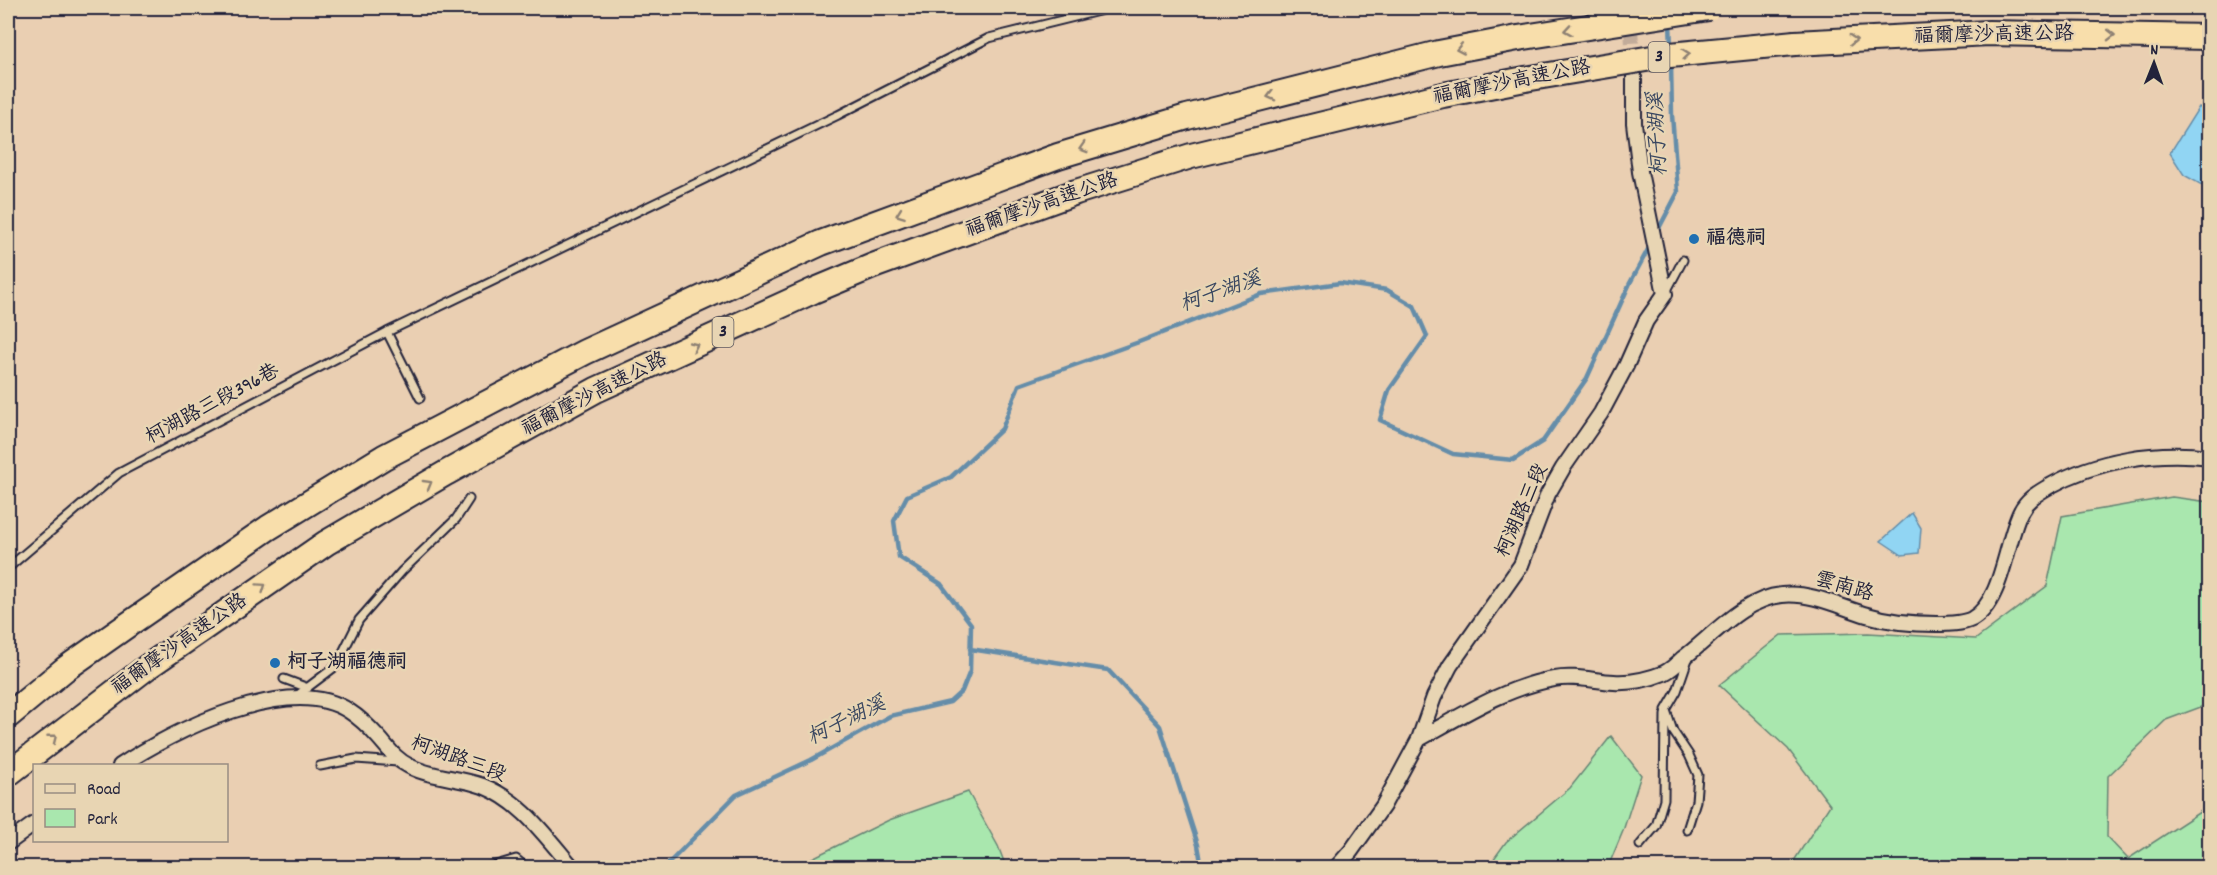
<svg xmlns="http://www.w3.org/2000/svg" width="2217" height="875" font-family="Dekko,'LXGW WenKai TC',sans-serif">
	<rect width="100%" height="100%" fill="#eacfb2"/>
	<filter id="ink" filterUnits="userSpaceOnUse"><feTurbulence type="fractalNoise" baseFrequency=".0167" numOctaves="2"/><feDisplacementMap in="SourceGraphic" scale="12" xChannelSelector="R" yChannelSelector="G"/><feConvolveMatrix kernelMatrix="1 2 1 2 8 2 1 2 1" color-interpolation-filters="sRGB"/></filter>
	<g filter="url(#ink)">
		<path fill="#a9e7ae" stroke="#668474" stroke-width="1.5" d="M2172,497L2209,502V704L2166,720L2108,776L2107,837L2128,859L2209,806V867H1790L1830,805L1788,749L1719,685L1781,635L1868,633L1976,639L2047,586L2062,516Z
			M1611,736L1641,775L1623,831L1608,867H1488L1506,842L1570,788Z
			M968,792L998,846L1006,867H794L889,820Z"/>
		<path fill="#91d5f3" stroke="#658da9" stroke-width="1.5" d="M2199,107L2209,113V189L2184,175L2170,153Z
			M1912,513L1921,528L1919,553L1902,555L1881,541Z"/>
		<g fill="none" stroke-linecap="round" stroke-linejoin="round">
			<path stroke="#658da9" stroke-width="4.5" d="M1670,21L1671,49
				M1657,232L1678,192L1672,115L1671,63
				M970,649L1108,670L1160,726L1198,845L1202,868
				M664,868L736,795L811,760L890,716L950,702L962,691L970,671L971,624L941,584L899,557L894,521L907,496L951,477L1002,429L1019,385L1139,342L1261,294L1340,283L1387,290L1414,306L1427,336L1389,390L1380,420L1453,454L1513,460L1543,441L1587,378L1630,283L1652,242"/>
			<path stroke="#c2ac9a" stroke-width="14" stroke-dasharray="14 7" stroke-linecap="butt" d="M1630,8L1633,65"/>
			<defs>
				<path id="service" d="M1666,292L1683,260
					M387,332L420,398
					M8,568L119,473L387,332L838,115L989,38L1111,8
					M284,679L308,688
					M295,697L336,666L359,620L402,571L456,519L469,499
					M320,766L356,759L398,762
					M1687,830L1696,801L1698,775L1689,755L1673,731L1666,710L1677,691L1689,656
					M1640,845L1656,826L1664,799L1665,715
					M486,868L516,859L527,868"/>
				<path id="minor" d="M1419,739C1461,716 1506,687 1554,679C1574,675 1594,681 1614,682C1630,683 1649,679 1664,673C1670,670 1677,664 1682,659C1712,637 1742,599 1782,595C1812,592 1840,607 1867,615C1890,622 1912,624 1936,624C1948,624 1962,624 1972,619C2003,602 2006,539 2021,511C2027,499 2038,493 2048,487C2096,460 2155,450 2210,457
					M120,766C172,731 290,672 349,711C360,718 371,729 379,738C389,749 395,759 409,766C432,778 459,777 483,786C523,802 546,837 573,868
					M8,843L34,824
					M1336,868L1351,851L1383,806L1419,739L1434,697L1450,666L1521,565L1548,494L1563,468L1601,413L1626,366L1646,321L1665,294L1640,172L1634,123V77"/>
				<path id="motorway" d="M1795,43L1989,33L2210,37
					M8,716L65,669L129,624L268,528L384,457L585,352L821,243L1058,156L1187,117L1439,53L1518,38
					M8,774L146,668L326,543L446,473L596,390L813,291L873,266L1076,192L1191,156L1443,95L1525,79"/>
			</defs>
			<use href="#service" stroke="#22223b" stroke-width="11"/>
			<use href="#minor" stroke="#22223b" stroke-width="18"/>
			<use href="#motorway" stroke="#22223b" stroke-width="28"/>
			<use href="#service" stroke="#e8d5b3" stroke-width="7"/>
			<use href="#minor" stroke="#e8d5b3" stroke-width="14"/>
			<use href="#motorway" stroke="#f8deab" stroke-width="24"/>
			<defs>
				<path id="motorway-bridge" d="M1518,38L1709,8
					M1525,79L1670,55L1795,43"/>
			</defs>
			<use href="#motorway-bridge" stroke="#22223b" stroke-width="28" stroke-linecap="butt"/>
			<use href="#motorway-bridge" stroke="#f8deab" stroke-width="24"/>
		</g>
		<defs><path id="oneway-chevron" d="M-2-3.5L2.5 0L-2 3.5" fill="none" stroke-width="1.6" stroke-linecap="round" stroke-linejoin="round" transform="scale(1.5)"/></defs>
		<g stroke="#8d8073">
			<use href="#oneway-chevron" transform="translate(1568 30) rotate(171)"/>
			<use href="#oneway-chevron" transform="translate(2111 35) rotate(1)"/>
			<use href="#oneway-chevron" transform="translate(1853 40) rotate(-3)"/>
			<use href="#oneway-chevron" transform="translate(1460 49) rotate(169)"/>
			<use href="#oneway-chevron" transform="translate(1686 54) rotate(-6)"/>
			<use href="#oneway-chevron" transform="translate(1271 96) rotate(166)"/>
			<use href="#oneway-chevron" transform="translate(1083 148) rotate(163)"/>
			<use href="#oneway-chevron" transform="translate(900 214) rotate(160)"/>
			<use href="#oneway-chevron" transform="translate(694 346) rotate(-25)"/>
			<use href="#oneway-chevron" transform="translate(428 484) rotate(-30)"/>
			<use href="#oneway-chevron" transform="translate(262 587) rotate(-35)"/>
			<use href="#oneway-chevron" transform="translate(53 738) rotate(-38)"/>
		</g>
	</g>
	<g fill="#1f6fb2" stroke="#e8d5b3" stroke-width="2">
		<circle cx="1694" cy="239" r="6"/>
		<circle cx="275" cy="663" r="6"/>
	</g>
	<g text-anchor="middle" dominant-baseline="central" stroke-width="5" stroke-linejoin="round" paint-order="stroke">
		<g fill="#e8d5b3" stroke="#5d585f" stroke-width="1.5">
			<rect x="1648.5" y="42" width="21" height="30" rx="4.5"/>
			<rect x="712.5" y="317" width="21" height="30" rx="4.5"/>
		</g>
		<g font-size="18" font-weight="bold" fill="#22223b">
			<text x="1659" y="57">3</text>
			<text x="723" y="332">3</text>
		</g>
		<g font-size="20" fill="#22223b" stroke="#e8d5b3">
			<text transform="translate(1994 36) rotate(-1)">福爾摩沙高速公路</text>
			<text transform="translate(1512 83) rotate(-11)">福爾摩沙高速公路</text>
			<text transform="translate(1042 206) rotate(-19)">福爾摩沙高速公路</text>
			<text transform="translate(595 395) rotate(-27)">福爾摩沙高速公路</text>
			<text transform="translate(213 405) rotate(-28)">柯湖路三段396巷</text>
			<text transform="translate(1523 511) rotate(-66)">柯湖路三段</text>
			<text transform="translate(1844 588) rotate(16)">雲南路</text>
			<text transform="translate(180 645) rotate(-35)">福爾摩沙高速公路</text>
			<text transform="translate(458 760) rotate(20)">柯湖路三段</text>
		</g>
		<g font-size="20" font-weight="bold" fill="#22223b" stroke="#e8d5b3" text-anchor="start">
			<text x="1706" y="239">福德祠</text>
			<text x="287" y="663">柯子湖福德祠</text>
		</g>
		<g font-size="21" font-style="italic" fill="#384660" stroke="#e8d5b3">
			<text transform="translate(1659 134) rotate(-93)">柯子湖溪</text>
			<text transform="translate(1221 293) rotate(-19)">柯子湖溪</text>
			<text transform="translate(847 722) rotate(-26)">柯子湖溪</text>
		</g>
	</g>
	<rect width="2217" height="875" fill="none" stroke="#e8d5b3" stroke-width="30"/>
	<rect x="15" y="15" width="2187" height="845" fill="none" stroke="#22223b" stroke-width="2" filter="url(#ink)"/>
	<rect x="33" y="764" width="195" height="78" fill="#e8d5b3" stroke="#998d83" stroke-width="1.5"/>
	<rect x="45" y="784" width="30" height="9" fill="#e8d5b3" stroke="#998d83" stroke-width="1.5"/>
	<text x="87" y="794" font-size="18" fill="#22223b">Road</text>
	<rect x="45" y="809" width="30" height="18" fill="#a9e7ae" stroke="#998d83" stroke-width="1.5"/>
	<text x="87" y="824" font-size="18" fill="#22223b">Park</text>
	<g transform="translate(2154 63) rotate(1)" stroke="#e8d5b3" stroke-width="4.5" paint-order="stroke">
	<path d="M0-4.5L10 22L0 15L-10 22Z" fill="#22223b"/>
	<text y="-9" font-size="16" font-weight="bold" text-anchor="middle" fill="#22223b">N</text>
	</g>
</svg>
